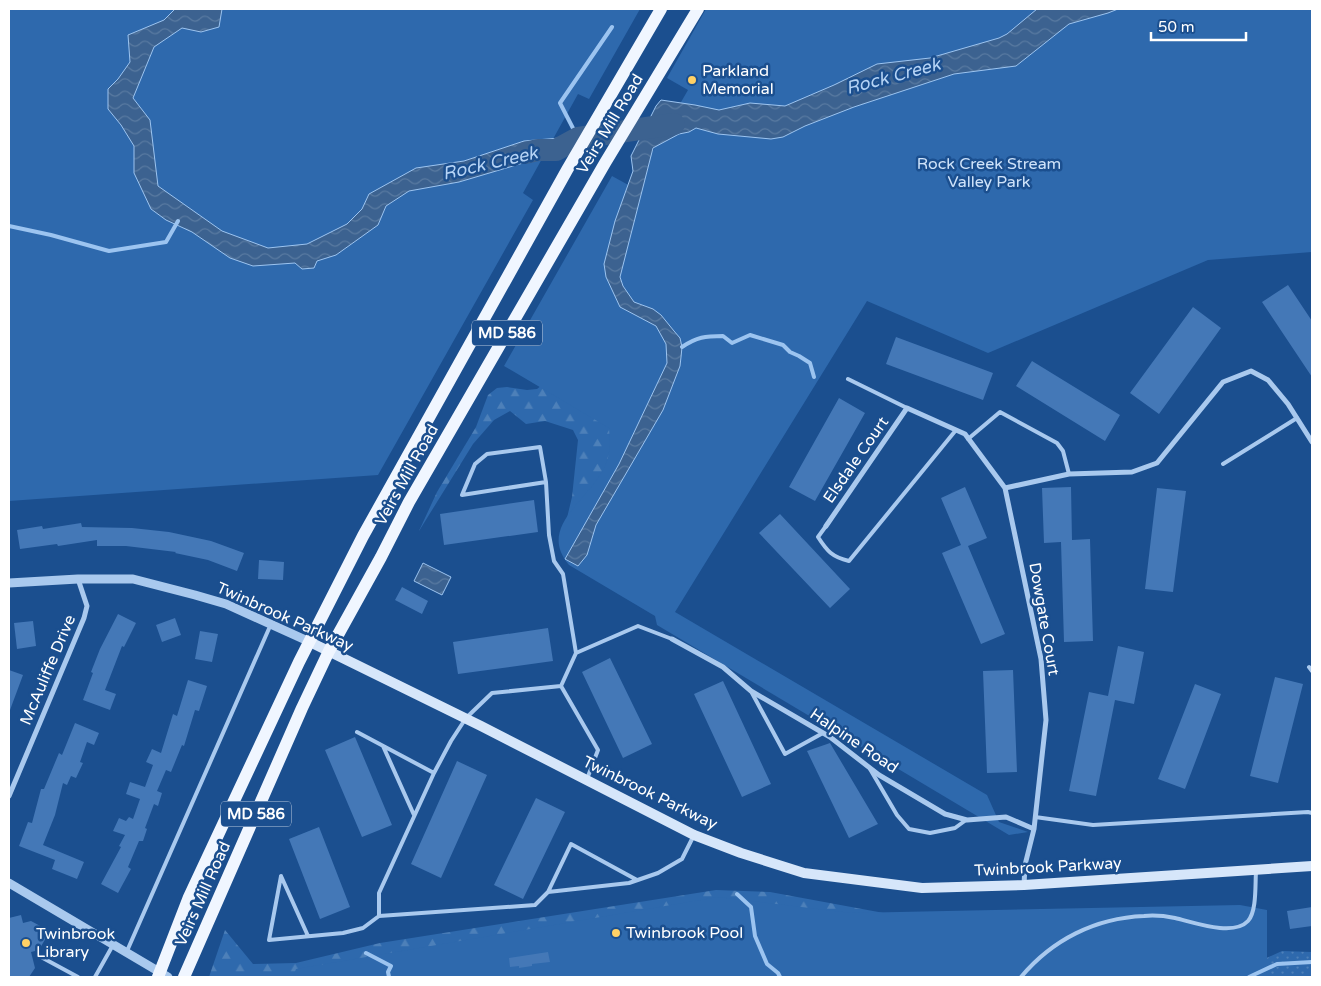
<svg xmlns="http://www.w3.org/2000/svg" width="1321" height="986" font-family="'Varela Round',sans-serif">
	<defs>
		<pattern id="grass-dots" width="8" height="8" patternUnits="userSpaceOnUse" patternTransform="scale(1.25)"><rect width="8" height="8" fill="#2e69ad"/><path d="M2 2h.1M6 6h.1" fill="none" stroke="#4d80b9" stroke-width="1.8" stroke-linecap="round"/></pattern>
		<pattern id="forest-firs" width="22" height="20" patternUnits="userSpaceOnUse" patternTransform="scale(1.25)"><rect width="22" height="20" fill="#2e69ad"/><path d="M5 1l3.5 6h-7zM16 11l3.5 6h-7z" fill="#4d80b9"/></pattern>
		<pattern id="water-waves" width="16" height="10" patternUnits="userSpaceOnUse" patternTransform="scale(1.25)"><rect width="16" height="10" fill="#3c6290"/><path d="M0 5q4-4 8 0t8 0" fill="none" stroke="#597aa1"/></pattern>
	</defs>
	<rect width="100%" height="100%" fill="#1b4f8f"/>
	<path fill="url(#grass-dots)" d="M1282,951L1312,952V977H1224Z"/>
	<path fill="url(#forest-firs)" d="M576,300L619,464L567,518L572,497L578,440L573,430L545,421L526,424L510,411L494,420L473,444L419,531L437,492L476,427L488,395L497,388L507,387L527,390L537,389L546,382Z
		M716,890L770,892L900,916L643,977H209L225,930L253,964L296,963L380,943Z"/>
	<path fill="#2e69ad" d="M9,9H640L589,99L578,94L523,193L533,200L378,475L9,501Z
		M706,9H1312V252L1208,260L988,353L867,301L675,612L987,795L999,822L1028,832L1009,835L657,625L655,616L569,565C536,526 591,499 605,466C611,453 610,441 609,428L504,366L612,176L632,187L688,90L667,78Z
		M718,897L851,913L1240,905L1267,910V977H293L296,969Z"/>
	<path fill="url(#water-waves)" stroke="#9cc4f0" d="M175,9H222L219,27L201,32L182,28L154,47L133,98L150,120L158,186L222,231L268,248L307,244L347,224L362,209L369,194L416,168L464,161L524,141L560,138L553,159L530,161L459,182L409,191L386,206L378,225L336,255L317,261L314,268L302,269L295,263L253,266L230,258L192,232L166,220L151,209L134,173V146L121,125L108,109V89L118,79L130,62L128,35L164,20Z
		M1037,9H1118L1108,13L1069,24L1016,66L954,74L854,107L805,126L783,137L771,139L718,134L696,128L689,132L679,134L653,148L620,277L623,286L634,302L653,309L661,315L674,331L680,338L682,347L681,357L680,366L663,410L596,525L587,555L578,566L565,559L619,464L667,363L666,344L656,326L620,307L606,277L604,264L615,221L633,171L631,156L656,106L661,100L695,105L719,110L750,103L785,106L834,85L877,64L930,58L999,38L1007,34Z
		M423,563L451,577L442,595L414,581Z"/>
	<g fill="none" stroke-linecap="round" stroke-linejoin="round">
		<path stroke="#9cc4f0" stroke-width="4" d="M578,138L560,103L612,27
			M9,226L51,235L109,251L166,242L178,221
			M682,347C697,337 705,336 723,336L732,343L750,335L783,345L790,352L799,356L810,363L814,377
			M737,894L751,907L755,936L767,964L778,973L780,977
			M366,953L391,966L388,972L389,977
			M1249,977L1277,964L1312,962"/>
		<path stroke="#3c6290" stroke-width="22" d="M525,153L538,150H556L578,138L674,124"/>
	</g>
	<path fill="#4478b7" d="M1288,285L1312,321V377L1262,302Z
		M1193,307L1221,328L1159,414L1130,393Z
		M896,337L993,373L983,400L886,364Z
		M1032,361L1120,415L1105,441L1016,386Z
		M839,398L865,413L815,501L789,487Z
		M965,487L987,538L968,546L1005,634L981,644L942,553L961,545L941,498Z
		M1071,487L1072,540L1090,539L1093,641L1064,642L1061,542L1044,543L1042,488Z
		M1157,488L1186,491L1173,592L1145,589Z
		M534,500L538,532L444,545L440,514Z
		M780,514L850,589L830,608L759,533Z
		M81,523L82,527L132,528L169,532L211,541L244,553L237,571L208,560L175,553L176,552L126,546H97V540L58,546L57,544L20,549L17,530L42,526L43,529Z
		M259,560L284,562L283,580L258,579Z
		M402,587L428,601L422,614L395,600Z
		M118,614L136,623L124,647L122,646L105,690L116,694L110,710L83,700L93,673L91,672L100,649Z
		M175,618L181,635L162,642L156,625Z
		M33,621L36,646L17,649L14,623Z
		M548,628L553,661L458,674L453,642Z
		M200,631L218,634L212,662L195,659Z
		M1118,646L1144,652L1134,704L1115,700L1096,796L1069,791L1089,692L1108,696Z
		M610,658L652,744L623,758L582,672Z
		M9,670L23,675L10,710H9Z
		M1013,670L1017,772L987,773L983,671Z
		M1275,677L1303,684L1278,783L1250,776Z
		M188,680L207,686L199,711L195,710L184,746L182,745L171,772L166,770L157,791L162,793L158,806L154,804L145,828L147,829L143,841H139L128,867L131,869L118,893L101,884L121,847L119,846L125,835L113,831L119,818L126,821L129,817L133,819L140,799L126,794L130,782L145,787L153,765L146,762L152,749L161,753L173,714L177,716Z
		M723,681L771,784L742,797L694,694Z
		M1195,684L1221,694L1185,789L1158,779Z
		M75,723L99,733L94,745L87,742L80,762L83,763L76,778L71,776L67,785L63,783L55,815L43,845L84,862L77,879L52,869L55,860L19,846L28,822L32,823L41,789H44L59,753L62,755Z
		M355,737L392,825L362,837L325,750Z
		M830,743L878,824L849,838L807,751Z
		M457,761L487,775L441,878L411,864Z
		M536,798L565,812L523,899L494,885Z
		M319,827L350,907L320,919L289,839Z
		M1312,907V926L1290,929L1287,911Z
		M21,915L23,923L31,921L44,928L41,934L47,936L39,950L31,952L35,968L29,977H9V918Z
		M548,952L550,962L532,964V966L519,968V966L510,967L509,958Z"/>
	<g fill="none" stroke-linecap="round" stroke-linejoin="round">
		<path stroke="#a9c9ee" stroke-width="4" d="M848,379L907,408
			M968,439L1000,412L1057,443L1063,451L1069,474
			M1223,464L1297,418
			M546,482L540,447L487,454L475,464L462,495L546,482L549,535L554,561L563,574L576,653L561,686
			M826,526L818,537C827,551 832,557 849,561L956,430
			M576,653L638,626L672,639
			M1309,667L1312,671
			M752,693L785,754L823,733
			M357,732L434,773L379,893V916L535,905L548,892
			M383,746L414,815
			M870,769L897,815L909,829L930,833L955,828L966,820
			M434,773L451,741L466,718L492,693L561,686L598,750L587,779
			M1035,817L1093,825L1308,812L1312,813
			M281,876L269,940L343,933L363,928L379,916
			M281,876L308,936
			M637,880L571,844L548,892L629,883L658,873L682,859L693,837
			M127,951L271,624
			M41,957L78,977
			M95,977L113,945
			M1021,977C1052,940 1095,918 1144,916C1154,915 1165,916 1175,918C1193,922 1233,937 1248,921C1257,911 1255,884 1256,872"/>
		<path stroke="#a9c9ee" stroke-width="5" d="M1005,488L1069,474L1132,472L1157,463L1223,382L1251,371L1268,380L1288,404L1312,442
			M826,526L907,408L965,434L1005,488L1041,659L1046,720L1034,829L1025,865L1024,885
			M672,639L723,667L751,691L830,737L879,775L945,814L967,820L1006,817L1034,829
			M9,796L84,618L87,606L78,579"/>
		<path stroke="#a9c9ee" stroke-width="9" d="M9,583L78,579H133L195,595L226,604L310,642
			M9,883L168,977"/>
		<path stroke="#d6e6fa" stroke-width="10" d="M310,642L481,726L694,835L741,853L804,873L922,888L1024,885L1312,866"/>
		<path stroke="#f0f6ff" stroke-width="12" d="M158,977L189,897L299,662L363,536L567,170L661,9
			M184,977L302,708L329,651L381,557L409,502L605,163L698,9"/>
	</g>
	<g fill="#ffd166" stroke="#1b4f8f" stroke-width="2">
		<circle cx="692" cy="80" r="5"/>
		<circle cx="616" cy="933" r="5"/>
		<circle cx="26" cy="943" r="5"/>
	</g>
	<g text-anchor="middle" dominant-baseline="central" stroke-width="5" stroke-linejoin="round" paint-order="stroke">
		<g fill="#1b4f8f" stroke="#bbcadd" stroke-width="1">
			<rect x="472" y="320.5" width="70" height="25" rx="4"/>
			<rect x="221" y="801.5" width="70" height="25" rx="4"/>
		</g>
		<g font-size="15" font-weight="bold" fill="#fff">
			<text x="507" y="333">MD 586</text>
			<text x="256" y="814">MD 586</text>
		</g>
		<g font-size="16" fill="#fff" stroke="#1b4f8f" text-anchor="start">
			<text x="702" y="71">Parkland<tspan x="702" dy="18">Memorial</tspan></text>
			<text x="626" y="933">Twinbrook Pool</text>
			<text x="36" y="934">Twinbrook<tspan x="36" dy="18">Library</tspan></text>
		</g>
		<g font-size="16" fill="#fff" stroke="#1b4f8f">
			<text transform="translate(610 124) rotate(-59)">Veirs Mill Road</text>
			<text transform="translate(856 460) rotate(-55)">Elsdale Court</text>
			<text transform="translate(407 475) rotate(-61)">Veirs Mill Road</text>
			<text transform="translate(285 617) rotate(24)">Twinbrook Parkway</text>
			<text transform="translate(1044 619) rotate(80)">Dowgate Court</text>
			<text transform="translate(48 670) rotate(-67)">McAuliffe Drive</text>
			<text transform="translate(854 741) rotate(34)">Halpine Road</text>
			<text transform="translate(650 793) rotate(26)">Twinbrook Parkway</text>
			<text transform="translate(1048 867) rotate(-3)">Twinbrook Parkway</text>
			<text transform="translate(203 894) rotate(-66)">Veirs Mill Road</text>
		</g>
		<g font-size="16" fill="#cfe3fa" stroke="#1b4f8f">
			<text x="989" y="164">Rock Creek Stream<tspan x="989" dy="18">Valley Park</tspan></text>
		</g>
		<g font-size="18" font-style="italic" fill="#b5d3f5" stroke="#1b4f8f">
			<text transform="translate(893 76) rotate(-15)">Rock Creek</text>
			<text transform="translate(490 163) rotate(-13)">Rock Creek</text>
		</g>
	</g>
	<rect width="1321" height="986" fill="none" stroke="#ffffff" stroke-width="20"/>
	<path d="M1151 32v8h95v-8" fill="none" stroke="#ffffff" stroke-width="2.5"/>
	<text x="1158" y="32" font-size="15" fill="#ffffff" stroke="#1b4f8f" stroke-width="4" paint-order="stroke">50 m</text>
</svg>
